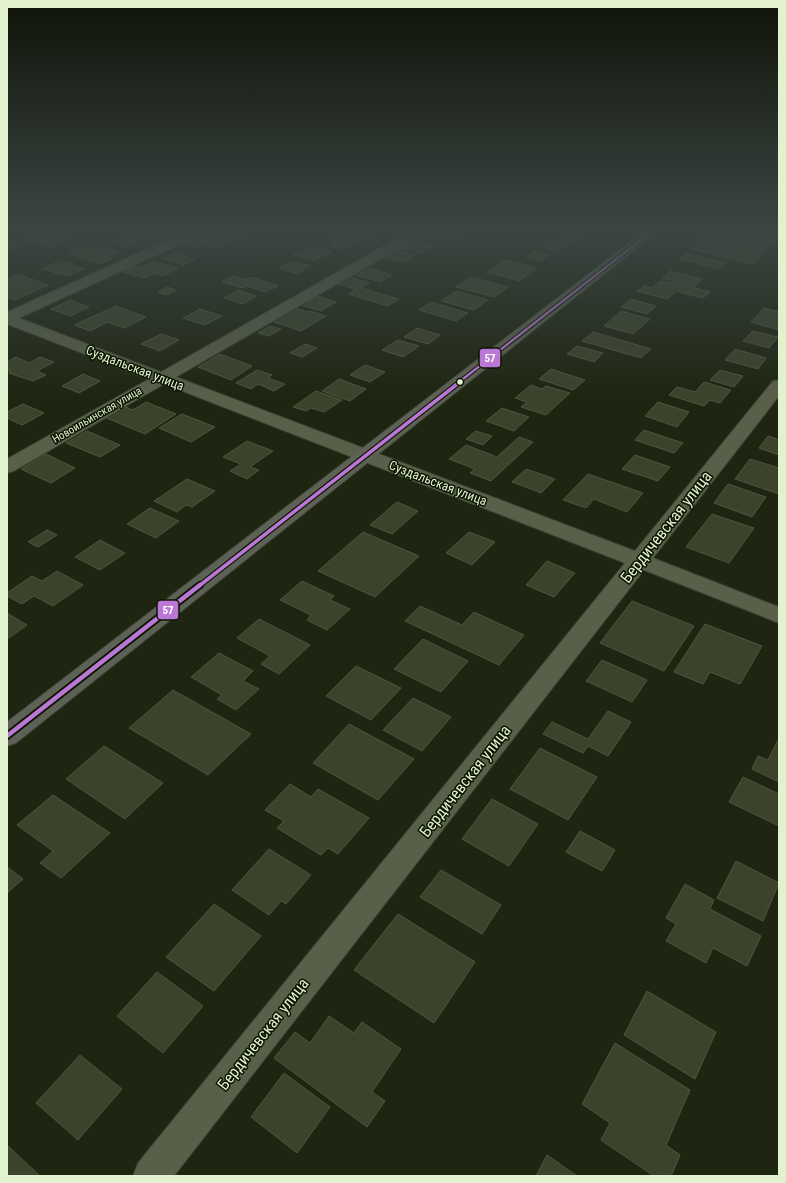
<svg xmlns="http://www.w3.org/2000/svg" width="786" height="1183" font-family="'Roboto Condensed',sans-serif">
	<rect width="100%" height="100%" fill="#1e2511"/>
	<path fill="#3b432b" stroke="#4e5641" d="M46,232H56L72,237L49,247L27,240Z
		M137,232H167L161,234L164,235L158,238Z
		M217,232H250L235,240L213,234Z
		M349,232H373L363,237L347,233Z
		M426,232H461L446,241L422,234Z
		M559,232H584L578,236Z
		M710,232H746L778,239L752,264L690,249Z
		M210,235L230,241L216,248L203,244L197,247L184,243L191,240L196,242Z
		M341,235L359,240L342,249L329,246L335,242L330,241Z
		M569,235L580,238L572,243L561,241Z
		M125,238L139,242L126,248L113,243Z
		M408,240L433,246L421,253L396,247Z
		M7,241L20,245L7,250Z
		M547,241L565,245L555,252L537,247Z
		M309,246L331,252L314,261L292,255Z
		M102,247L118,252L107,257L113,258L100,264L68,253L81,248L91,251Z
		M396,250L415,255L403,262L384,257Z
		M535,251L549,255L540,261L526,257Z
		M175,252L195,259L183,265L162,258Z
		M686,253L726,263L719,269L679,259Z
		M62,260L73,264L72,265L84,269L67,276L42,269Z
		M505,260L537,268L519,281L487,272Z
		M154,261L178,268L163,276L155,273L144,278L124,272L135,266L140,268Z
		M293,261L310,266L297,274L279,268Z
		M365,267L392,275L380,282L353,274Z
		M670,271L702,279L695,286L662,278Z
		M17,274L48,285L15,300L7,297V279Z
		M233,276L246,280L251,277L278,286L265,292L246,286L243,288L222,282Z
		M350,277L369,283L361,288L399,299L388,306L348,294L356,289L338,284Z
		M471,277L508,287L494,297L456,287Z
		M660,281L671,283L672,282L710,292L703,298L676,291L667,299L637,291L644,286L652,288Z
		M167,287L176,290L167,295L158,292Z
		M238,290L256,296L243,304L224,298Z
		M456,291L488,300L473,310L441,301Z
		M317,296L336,302L321,311L301,305Z
		M631,299L656,306L647,314L621,307Z
		M70,300L89,307L70,316L51,309Z
		M431,302L468,313L456,321L419,310Z
		M116,306L146,317L124,328L107,322L90,331L74,325Z
		M295,308L309,312L310,311L326,316L301,331L268,320Z
		M764,308L779,312V330L751,322Z
		M200,309L222,316L205,325L183,318Z
		M621,311L650,319L633,334L604,326Z
		M270,326L281,329L269,336L258,333Z
		M417,328L440,335L428,344L404,337Z
		M753,331L778,337L769,348L743,341Z
		M593,332L651,349L641,358L582,341Z
		M161,334L179,340L160,351L141,344Z
		M398,340L419,346L403,357L382,350Z
		M305,344L317,348L302,357L290,353Z
		M577,346L603,353L594,362L567,354Z
		M735,349L766,358L758,369L725,360Z
		M220,354L252,366L231,380L198,367Z
		M16,357L29,363L40,357L54,362L37,371L46,375L33,381L9,373L11,372L7,370V362Z
		M365,365L385,372L370,382L350,375Z
		M551,369L585,380L573,390L539,379Z
		M257,370L272,375L268,378L285,384L274,391L258,384L251,389L236,383Z
		M720,370L743,376L734,387L710,380Z
		M83,374L100,381L79,393L62,386Z
		M339,379L366,389L350,401L322,391Z
		M704,382L731,390L720,403L710,400L704,406L669,395L677,387L695,392Z
		M531,385L542,389L546,386L570,393L546,415L521,407L527,402L515,398Z
		M316,391L342,400L324,412L311,408L306,411L293,407Z
		M146,402L176,414L145,434L104,417L123,406L133,410Z
		M658,402L689,412L677,427L645,416Z
		M23,404L44,413L22,425L7,418V412Z
		M502,408L529,417L514,431L486,421Z
		M182,414L215,427L191,442L159,428Z
		M644,430L683,443L674,453L635,440Z
		M87,431L120,445L100,457L66,443Z
		M476,431L492,436L483,445L466,439Z
		M768,436L779,440V455L759,448Z
		M519,437L533,442L491,481L470,473L475,469L449,459L466,445L497,457Z
		M247,441L273,451L250,467L259,470L247,479L230,471L241,464L223,457Z
		M46,454L75,468L51,483L21,469Z
		M635,455L670,467L658,481L622,469Z
		M750,459L779,468V494L735,479Z
		M526,469L555,479L541,493L512,482Z
		M588,474L643,493L627,512L594,499L586,508L563,500Z
		M187,479L215,491L192,507L186,505L177,512L154,501Z
		M728,484L766,497L752,517L714,503Z
		M397,502L418,511L392,534L370,525Z
		M150,508L179,521L156,538L127,524Z
		M712,514L754,528L729,563L686,547Z
		M47,530L57,535L38,547L28,542Z
		M363,532L419,556L375,597L318,571Z
		M469,532L495,542L472,565L446,553Z
		M100,540L125,553L100,570L75,557Z
		M547,561L575,573L554,597L526,585Z
		M57,571L83,585L53,606L34,596L22,604L7,596V593L32,576L42,581Z
		M302,581L334,596L330,600L350,609L327,630L307,620L311,615L280,600Z
		M632,601L694,626L664,671L600,643Z
		M420,606L462,625L474,612L524,635L499,665L405,621Z
		M7,613L27,625L7,639Z
		M259,619L310,645L279,674L261,664L270,656L237,638Z
		M705,624L762,646L740,684L710,672L703,684L674,672Z
		M423,639L468,661L441,692L394,669Z
		M219,653L253,671L243,681L259,689L236,710L217,699L222,695L191,677Z
		M602,660L647,680L632,702L586,681Z
		M356,666L401,688L371,720L326,696Z
		M173,690L251,734L208,775L129,728Z
		M413,698L451,717L422,751L383,730Z
		M608,711L631,722L608,756L588,746L583,753L543,734L552,722L588,739Z
		M349,724L414,759L378,800L313,763Z
		M778,740H779V782L752,769L758,756L768,760Z
		M104,746L163,783L125,819L66,779Z
		M540,748L597,777L568,820L510,789Z
		M743,777L779,794V826L729,802Z
		M290,784L311,797L318,789L369,818L338,854L328,848L321,855L277,828L284,821L265,810Z
		M53,795L110,833L61,878L40,863L53,851L17,825Z
		M492,799L538,824L509,866L462,839Z
		M580,831L615,850L602,871L566,852Z
		M269,849L311,875L286,904L281,901L269,915L232,890Z
		M736,861L779,883L763,921L717,898Z
		M7,867L23,879L7,893Z
		M441,870L501,905L482,934L420,897Z
		M685,884L714,900L710,909L761,936L747,966L713,948L706,963L666,941L676,924L666,918Z
		M214,904L261,936L214,991L166,957Z
		M398,914L475,962L434,1023L354,970Z
		M157,972L203,1006L163,1053L117,1016Z
		M647,991L716,1032L695,1079L624,1035Z
		M329,1016L354,1033L362,1022L401,1049L372,1092L385,1101L367,1127L274,1058L295,1032L310,1043Z
		M615,1043L690,1090L666,1145L680,1155L671,1176H654L601,1140L610,1123L582,1104Z
		M80,1055L122,1089L78,1140L36,1103Z
		M284,1073L330,1107L297,1153L251,1117Z
		M7,1145L40,1176H7Z
		M547,1155L577,1176H536Z"/>
	<g fill="none" stroke-linecap="round" stroke-linejoin="round">
		<defs>
			<path id="minor" d="M185,232H201L200,235L19,318L161,372L408,232H423L422,235L176,377L635,551L773,381L779,380V396L653,558L779,607V623L644,570L174,1176H133L138,1163L625,563L164,384L14,471L7,473V459L149,379L7,324V312Z"/>
			<path id="major" d="M643,232H657L16,743L7,746V722Z"/>
		</defs>
		<use href="#minor" stroke="#393f2f" stroke-width="2"/>
		<use href="#major" stroke="#393f2f" stroke-width="2"/>
		<use href="#minor" fill="#58604a" fill-rule="evenodd"/>
		<use href="#major" fill="#5e6155" fill-rule="evenodd"/>
		<defs>
			<path id="bus-1-far2" d="M454,386L651,232"/>
			<path id="bus-1-far1" d="M199,586L456,385"/>
			<path id="bus-1" d="M7,736L200,585"/>
		</defs>
		<use href="#bus-1-far2" stroke="#0b1400" stroke-width="4.5"/>
		<use href="#bus-1-far1" stroke="#0b1400" stroke-width="6"/>
		<use href="#bus-1" stroke="#0b1400" stroke-width="8"/>
		<use href="#bus-1-far2" stroke="#ba77d6" stroke-width="2.5"/>
		<use href="#bus-1-far1" stroke="#ba77d6" stroke-width="3.5"/>
		<use href="#bus-1" stroke="#ba77d6" stroke-width="4.5"/>
	</g>
	<linearGradient id="sky" x2="0" y2="1"><stop stop-color="#101409"/><stop offset="0.58" stop-color="#3b4643"/><stop offset="1" stop-color="#3b4643" stop-opacity="0"/></linearGradient>
	<rect width="786" height="397" fill="url(#sky)"/>
	<circle fill="#e2f1ce" stroke="#0b1400" stroke-width="1.5" cx="460" cy="382" r="3.5"/>
	<g text-anchor="middle" dominant-baseline="central" stroke-width="3" stroke-linejoin="round" paint-order="stroke">
		<g font-size="11" fill="#e2f1ce" stroke="#0b1400">
			<text transform="translate(97 415) rotate(-30)">Новоильинская улица</text>
		</g>
		<g font-size="13" fill="#e2f1ce" stroke="#0b1400">
			<text transform="translate(135 368) rotate(21)">Суздальская улица</text>
			<text transform="translate(438 483) rotate(21)">Суздальская улица</text>
		</g>
		<g font-size="16" fill="#e2f1ce" stroke="#0b1400">
			<text transform="translate(666 527) rotate(-52)">Бердичевская улица</text>
			<text transform="translate(465 781) rotate(-52)">Бердичевская улица</text>
			<text transform="translate(263 1034) rotate(-52)">Бердичевская улица</text>
		</g>
	</g>
	<g stroke="#0b1400" stroke-width="1.5">
		<rect x="479" y="348" width="22" height="20" rx="4" fill="#ba77d6"/>
		<rect x="157" y="600" width="22" height="20" rx="4" fill="#ba77d6"/>
	</g>
	<g font-size="11" text-anchor="middle" font-weight="bold" fill="#fff">
		<text x="490" y="362">57</text>
		<text x="168" y="614">57</text>
	</g>
	<rect width="786" height="1183" fill="none" stroke="#e2f1ce" stroke-width="16"/>
</svg>
